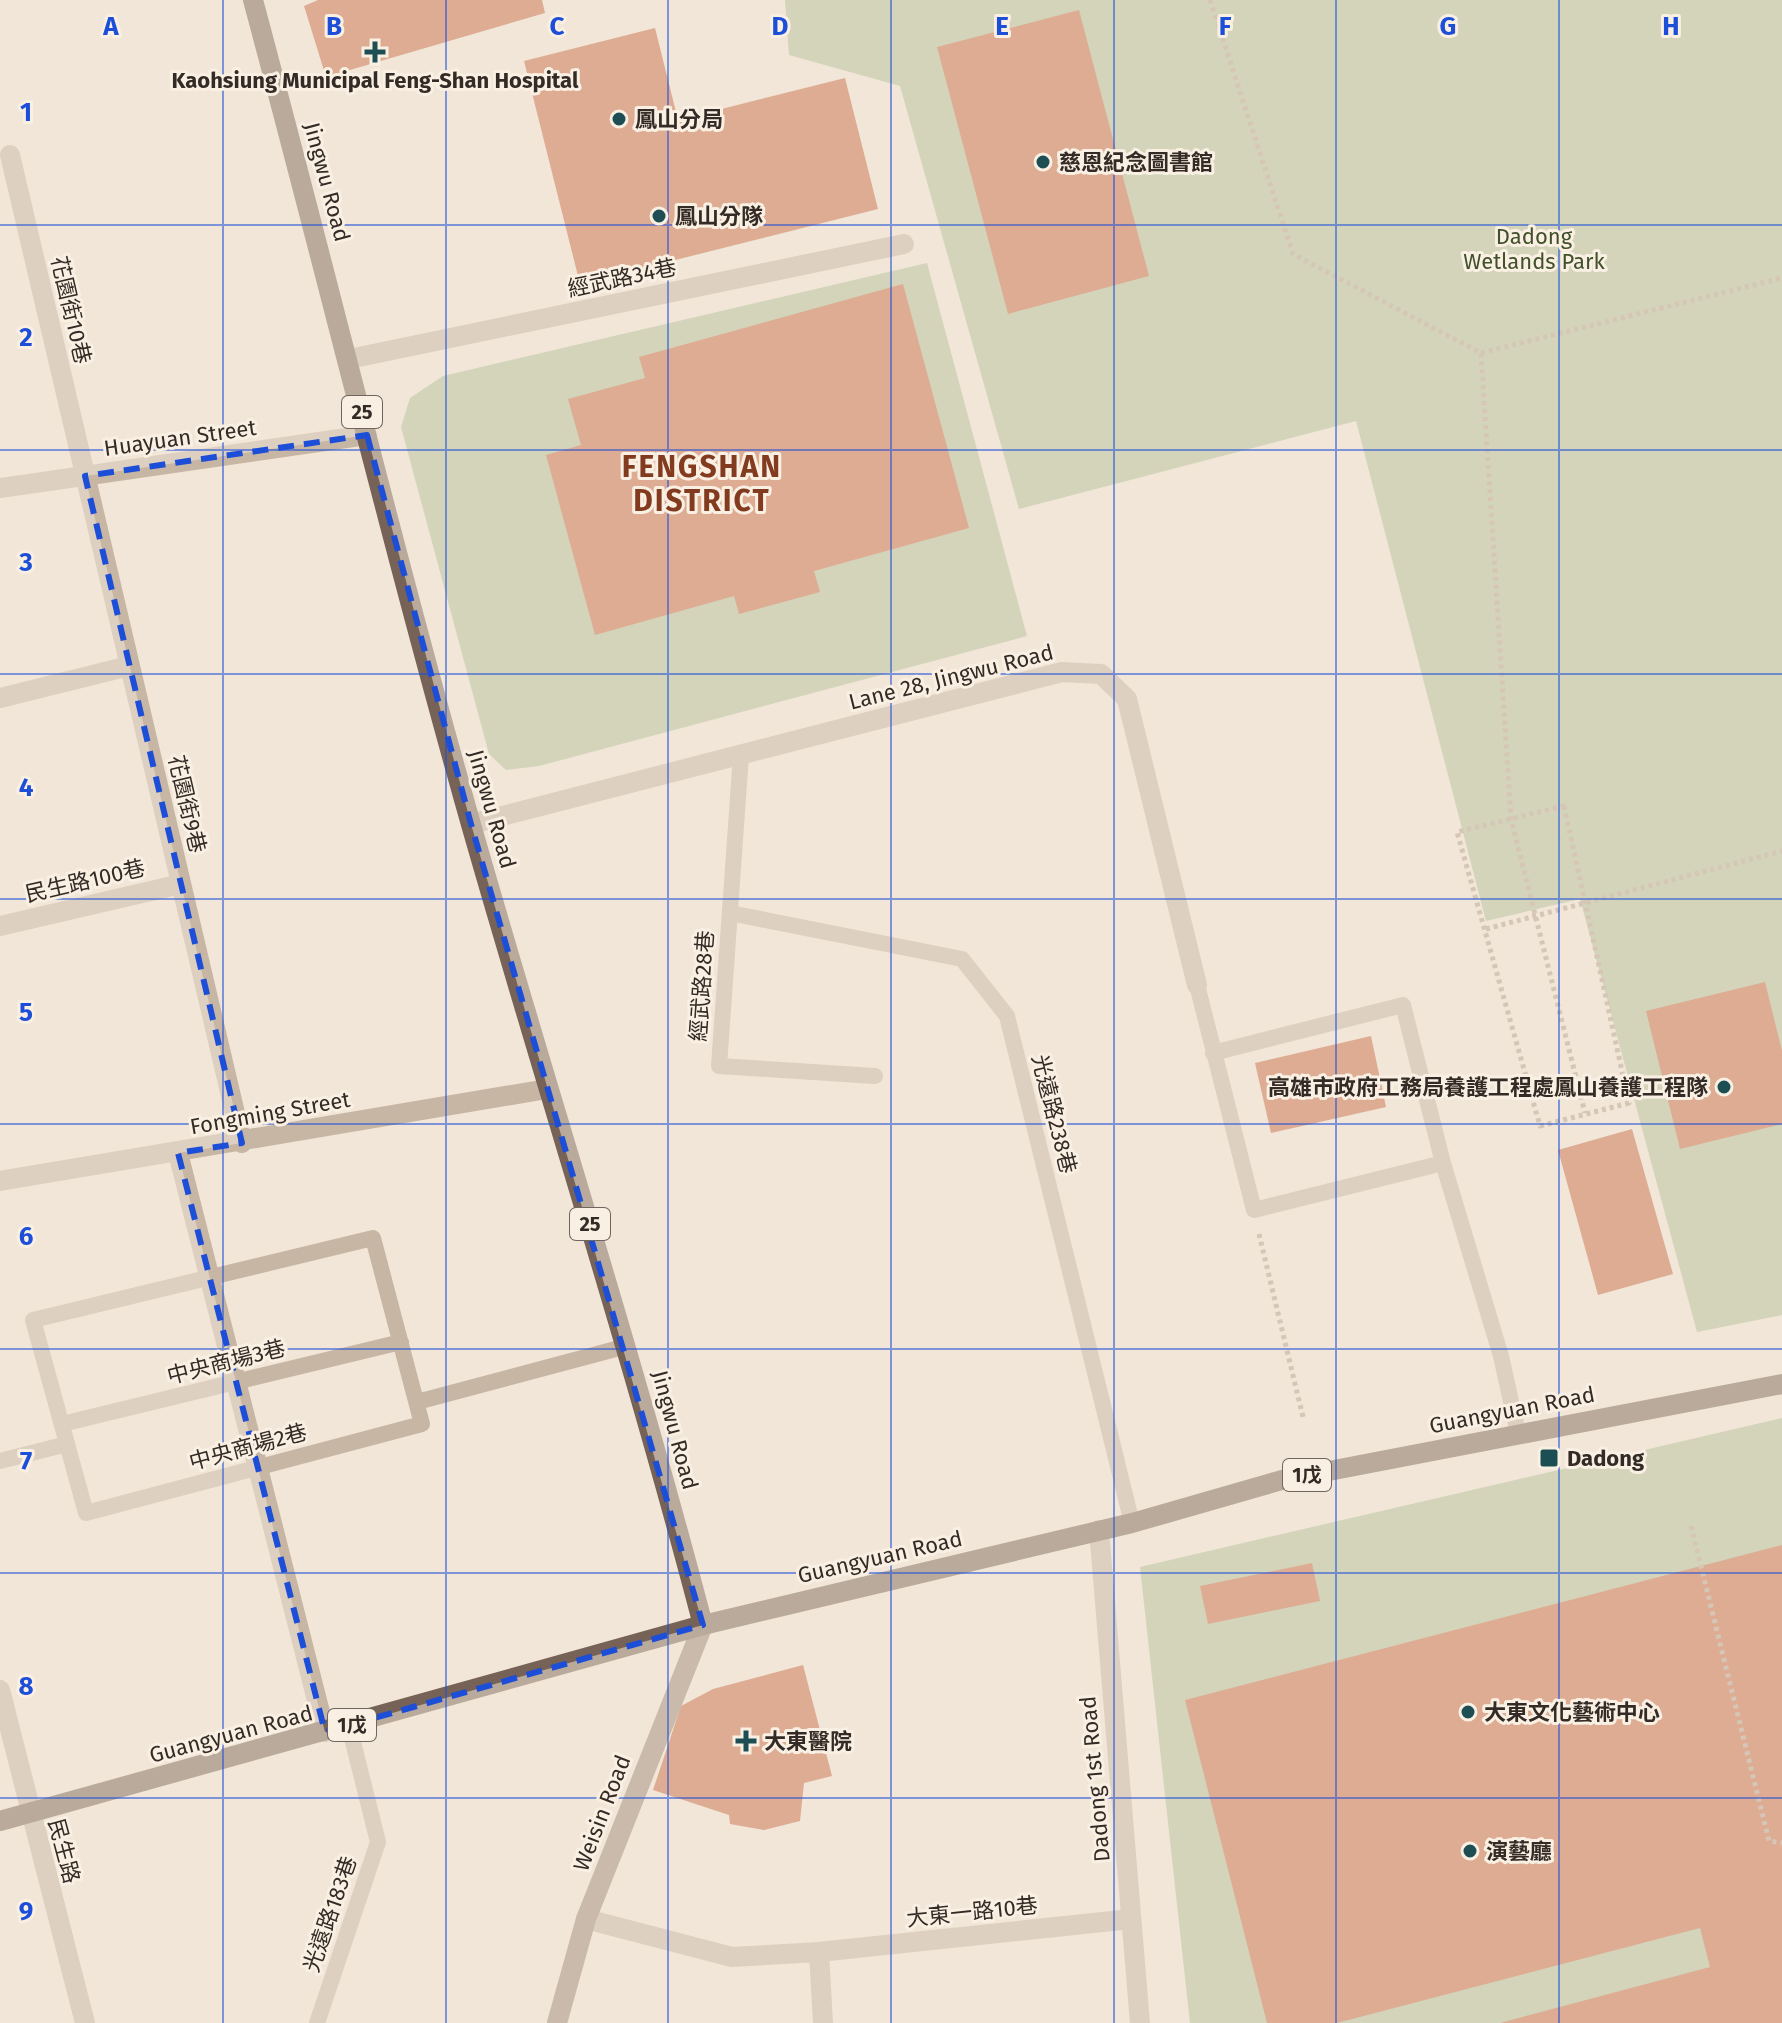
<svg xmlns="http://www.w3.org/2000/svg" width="1782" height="2023" font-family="'Fira Sans','Noto Sans TC',sans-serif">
	<rect width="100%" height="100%" fill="#f1e6d7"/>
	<path fill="#b0bf98" d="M785,0H1782V1315L1697,1332L1580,899L1486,921L1356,421L1019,509L900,86L789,55Z
		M927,263L1027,636L539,766L506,770L489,754L401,427L410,398L443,376Z
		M1782,1418V2023H1190L1140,1567Z"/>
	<path fill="#c56741" d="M318,0H542L545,13L326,77L304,6Z
		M1079,10L1149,276L1008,314L937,47Z
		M655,28L678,120L845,78L878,209L580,284L524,61Z
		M903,284L969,528L814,571L820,592L739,614L734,596L595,635L546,455L581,445L568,399L645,378L639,357Z
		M1765,982L1782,1051V1124L1680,1149L1646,1011Z
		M1371,1036L1386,1107L1271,1133L1255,1063Z
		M1632,1129L1673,1274L1598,1295L1558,1150Z
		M1782,1545V2023H1500L1710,1967L1700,1928L1337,2023H1267L1185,1700Z
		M1312,1563L1320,1601L1208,1624L1200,1586Z
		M803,1665L832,1776L804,1783L800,1821L764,1830L730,1824L729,1815L653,1790L681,1706L713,1689Z"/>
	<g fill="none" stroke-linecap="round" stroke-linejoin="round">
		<path stroke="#b4a08e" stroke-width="5" stroke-dasharray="4 4" stroke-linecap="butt" d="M1210,0L1293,254L1481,353L1511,819L1585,1113
			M1481,353L1782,278
			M1564,806L1629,1103L1540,1126L1457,832Z
			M1486,929L1782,851
			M1259,1234L1303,1417
			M1691,1526L1769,1841L1782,1843"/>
		<path stroke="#c8b6a4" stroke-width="16" d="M741,755L719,1066L875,1076
			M730,913L962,959L1007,1016L1132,1523
			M1197,985L1254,1210L1443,1163
			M1213,1053L1403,1005L1443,1163L1501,1356L1518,1433
			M373,1238L422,1424L86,1513L33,1320Z
			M417,1402L627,1346
			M62,1424L401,1342
			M0,1461L67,1444
			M317,2023L378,1842L349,1726"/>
		<path stroke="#c8b6a4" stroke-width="20" d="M10,155L242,1143
			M349,359L904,244
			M0,488L367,435
			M0,698L129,666
			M471,824L1062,672L1101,674L1127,699L1197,985
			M0,926L181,884
			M178,1153L325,1732
			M0,1181L547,1089
			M1099,1530L1140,2023
			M0,1690L85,2023
			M586,1919L732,1957L819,1952L1131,1919
			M819,1952L823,2023"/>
		<path stroke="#9c8575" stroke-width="20" d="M557,2023L586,1919L703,1625"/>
		<path stroke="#766256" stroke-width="20" d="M253,0C327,276 394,553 472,828C548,1094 633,1357 703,1625
			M0,1821L703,1625L1132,1523L1282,1480L1782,1384"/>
	</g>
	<path d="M0 0H1782V2023H0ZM367,435L471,824L703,1625L325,1732L178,1153L242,1143L85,476Z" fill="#f1e6d7" fill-opacity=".55" fill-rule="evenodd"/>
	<path fill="none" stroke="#1d4ed8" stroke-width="6" stroke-dasharray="16 10" stroke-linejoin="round" d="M367,435L471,824L703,1625L325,1732L178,1153L242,1143L85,476Z"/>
	<path fill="none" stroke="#1d4ed8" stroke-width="2" stroke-opacity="0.55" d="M223,0V2023M446,0V2023M668,0V2023M891,0V2023M1114,0V2023M1336,0V2023M1559,0V2023M0,225H1782M0,450H1782M0,674H1782M0,899H1782M0,1124H1782M0,1349H1782M0,1573H1782M0,1798H1782"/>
	<g fill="#1c4e54" stroke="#f9f0e3" stroke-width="3">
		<path d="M371 40h8v8h8v8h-8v8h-8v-8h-8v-8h8z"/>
		<circle cx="619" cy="119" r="8"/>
		<circle cx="1043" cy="162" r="8"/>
		<circle cx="659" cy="216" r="8"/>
		<circle cx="1724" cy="1087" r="8"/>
		<rect x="1539" y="1448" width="20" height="20" rx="4"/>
		<circle cx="1468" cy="1712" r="8"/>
		<path d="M742 1729h8v8h8v8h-8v8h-8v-8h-8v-8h8z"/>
		<circle cx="1470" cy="1851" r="8"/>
	</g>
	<g text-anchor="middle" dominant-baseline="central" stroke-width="6" stroke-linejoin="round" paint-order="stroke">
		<g fill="#f9f0e3" stroke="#6f665f" stroke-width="2">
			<rect x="342" y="396" width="40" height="32" rx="6"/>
			<rect x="570" y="1208" width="40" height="32" rx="6"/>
			<rect x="1283" y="1459" width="48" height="32" rx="6"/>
			<rect x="328" y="1709" width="48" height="32" rx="6"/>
		</g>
		<g font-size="20" font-weight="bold" fill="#342b26">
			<text x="362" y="412">25</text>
			<text x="590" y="1224">25</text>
			<text x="1307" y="1475">1戊</text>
			<text x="352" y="1725">1戊</text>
		</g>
		<g font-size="22" font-weight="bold" fill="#342b26" stroke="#f9f0e3" text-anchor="start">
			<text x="375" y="80" text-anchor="middle">Kaohsiung Municipal Feng-Shan Hospital</text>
			<text x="635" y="119">鳳山分局</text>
			<text x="1059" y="162">慈恩紀念圖書館</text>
			<text x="675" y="216">鳳山分隊</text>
			<text x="1708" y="1087" text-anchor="end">高雄市政府工務局養護工程處鳳山養護工程隊</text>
			<text x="1567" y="1458">Dadong</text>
			<text x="1484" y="1712">大東文化藝術中心</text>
			<text x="764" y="1741">大東醫院</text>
			<text x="1486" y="1851">演藝廳</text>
		</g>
		<g font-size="22" fill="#342b26" stroke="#f9f0e3">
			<text transform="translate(327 182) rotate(75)">Jingwu Road</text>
			<text transform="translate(622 278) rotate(-12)">經武路34巷</text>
			<text transform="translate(71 310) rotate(77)">花園街10巷</text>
			<text transform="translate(180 438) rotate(-8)">Huayuan Street</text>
			<text transform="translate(951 677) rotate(-14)">Lane 28, Jingwu Road</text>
			<text transform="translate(187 804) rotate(77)">花園街9巷</text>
			<text transform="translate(492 809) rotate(74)">Jingwu Road</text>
			<text transform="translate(85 881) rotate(-13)">民生路100巷</text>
			<text transform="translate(702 986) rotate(-86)">經武路28巷</text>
			<text transform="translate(270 1113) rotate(-10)">Fongming Street</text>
			<text transform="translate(1054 1114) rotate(76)">光遠路238巷</text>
			<text transform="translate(226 1362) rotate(-14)">中央商場3巷</text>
			<text transform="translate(1512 1410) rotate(-11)">Guangyuan Road</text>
			<text transform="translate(675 1430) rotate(75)">Jingwu Road</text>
			<text transform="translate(248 1447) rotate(-15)">中央商場2巷</text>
			<text transform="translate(880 1557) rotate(-13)">Guangyuan Road</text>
			<text transform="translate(231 1734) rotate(-15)">Guangyuan Road</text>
			<text transform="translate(1095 1779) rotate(-95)">Dadong 1st Road</text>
			<text transform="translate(602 1813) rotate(-69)">Weisin Road</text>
			<text transform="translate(64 1851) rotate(75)">民生路</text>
			<text transform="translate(972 1912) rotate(-6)">大東一路10巷</text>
			<text transform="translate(330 1914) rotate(-71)">光遠路183巷</text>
		</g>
		<g font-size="22" fill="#41512a" stroke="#f9f0e3">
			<text x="1534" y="236">Dadong<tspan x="1534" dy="25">Wetlands Park</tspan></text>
		</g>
		<g font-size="30" font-weight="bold" letter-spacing="2" fill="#823b1f" stroke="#f9f0e3">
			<text x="702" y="467">FENGSHAN<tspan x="702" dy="34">DISTRICT</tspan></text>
		</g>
	</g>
	<g font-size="26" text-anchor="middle" font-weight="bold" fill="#1d4ed8" stroke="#f9f0e3" stroke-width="6" stroke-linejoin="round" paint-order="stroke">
		<text x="111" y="35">A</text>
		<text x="334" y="35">B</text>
		<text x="557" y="35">C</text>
		<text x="780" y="35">D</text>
		<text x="1002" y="35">E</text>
		<text x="1225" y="35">F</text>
		<text x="1448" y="35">G</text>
		<text x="1671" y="35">H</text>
		<text x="26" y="121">1</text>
		<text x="26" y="346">2</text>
		<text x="26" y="571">3</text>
		<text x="26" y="796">4</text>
		<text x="26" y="1021">5</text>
		<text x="26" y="1245">6</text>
		<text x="26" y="1470">7</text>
		<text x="26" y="1695">8</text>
		<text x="26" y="1920">9</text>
	</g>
</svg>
